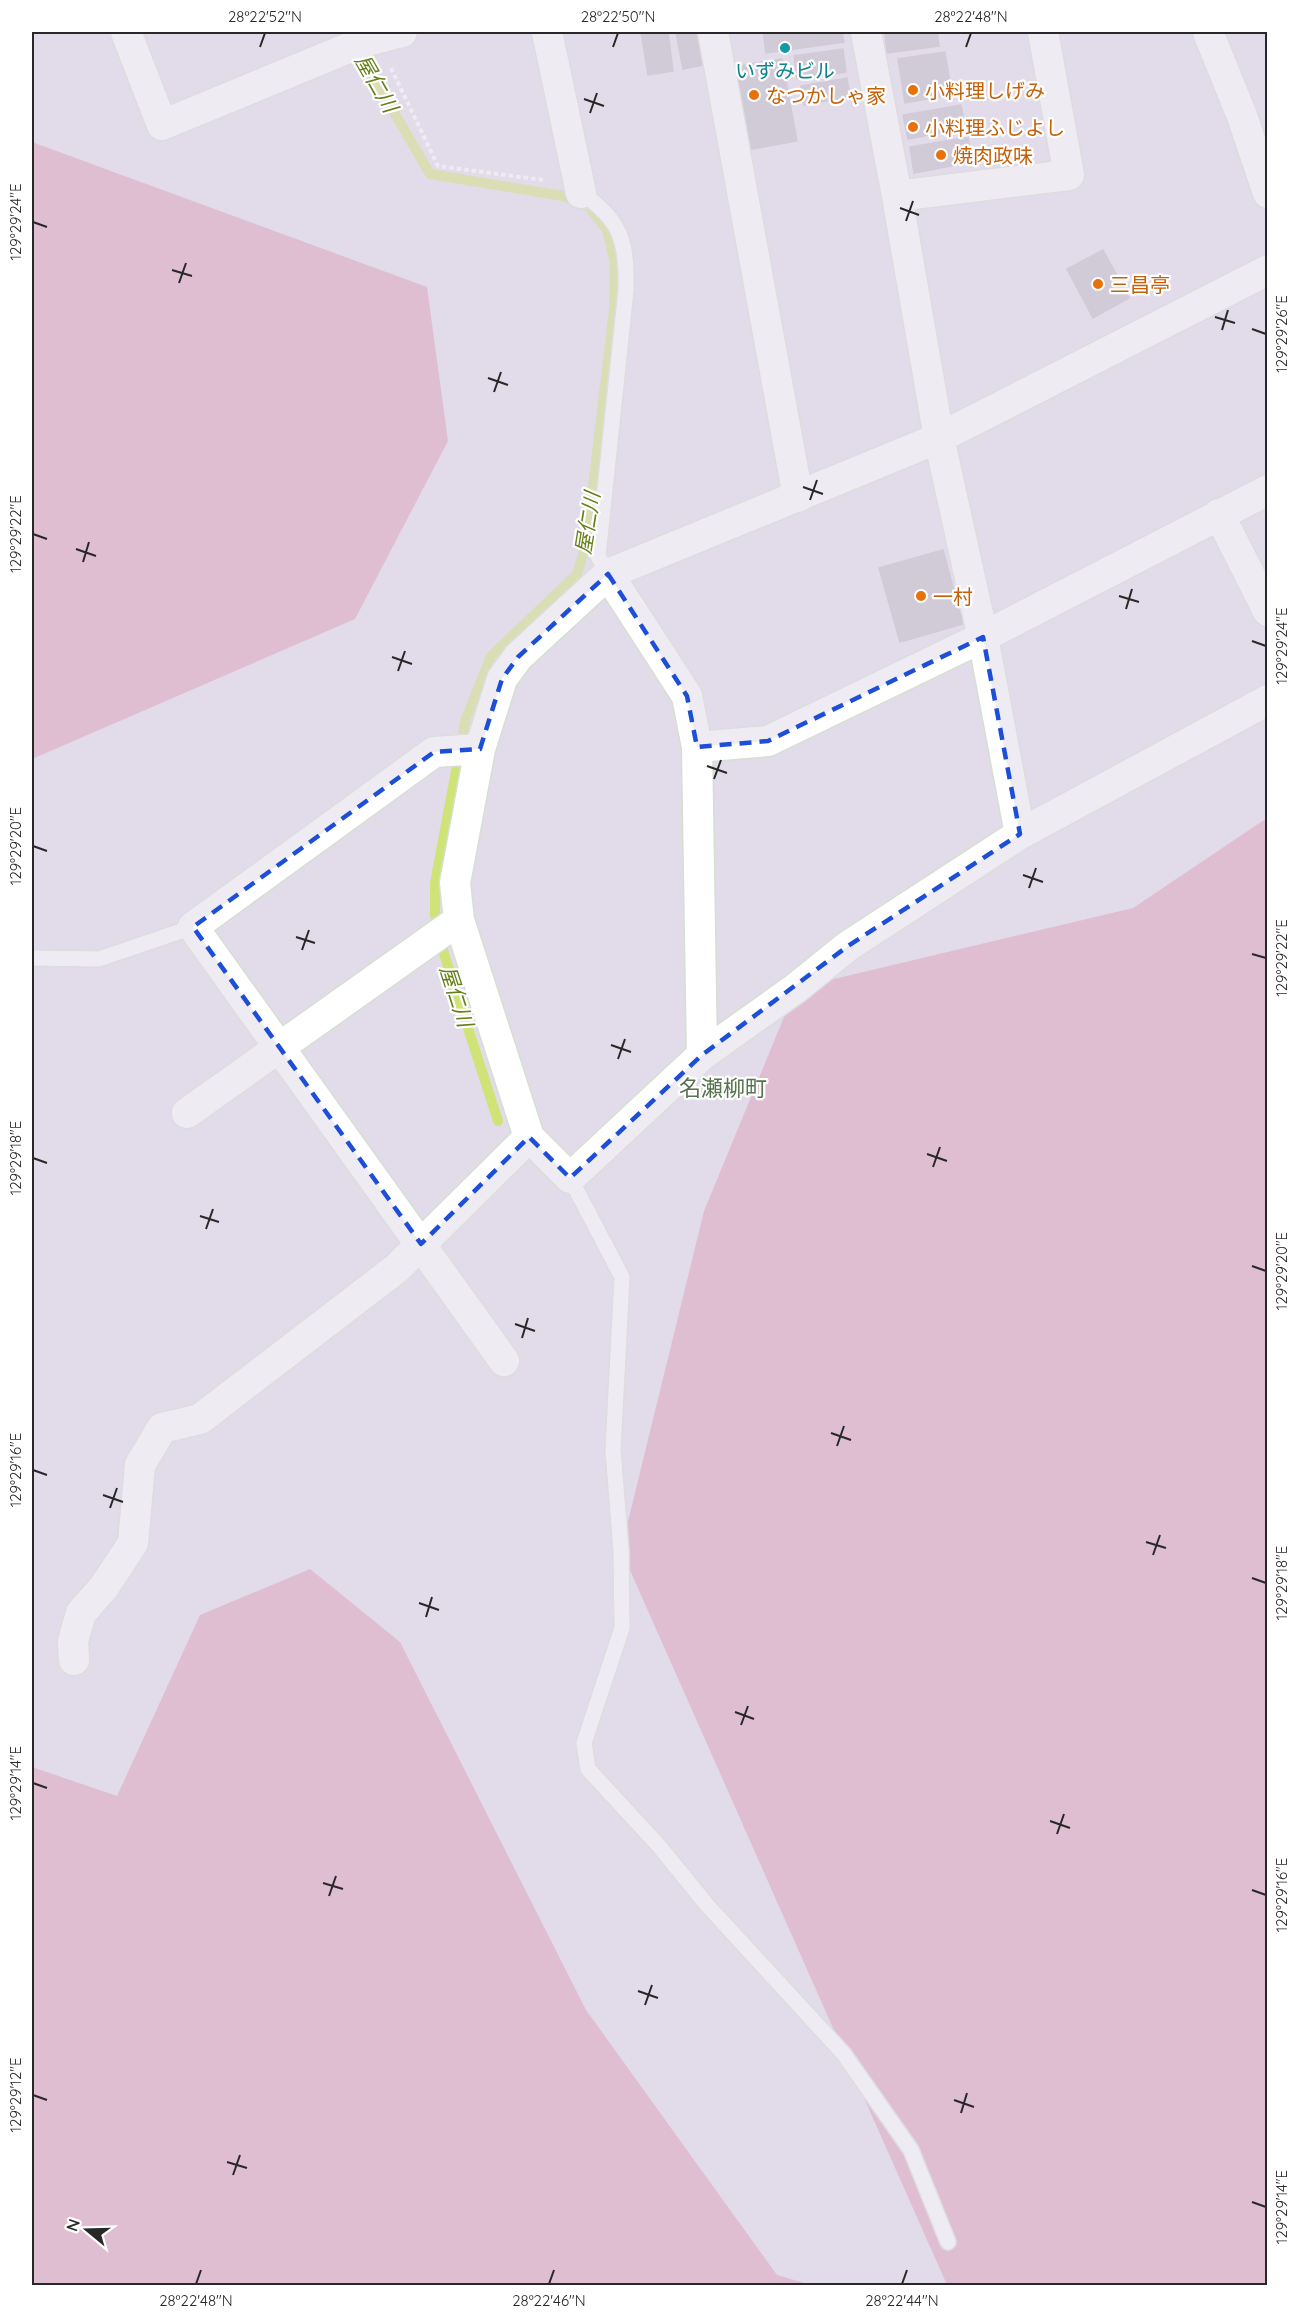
<svg xmlns="http://www.w3.org/2000/svg" width="1299" height="2317" font-family="Quicksand,'Noto Sans JP',sans-serif">
	<rect width="100%" height="100%" fill="#e2dbe9"/>
	<path fill="#dc9cb7" d="M32,142L427,287L448,441L355,619L32,759Z
		M1267,818V2285H947L621,1550L704,1211L796,988L1133,908Z
		M310,1569L400,1642L586,2010L777,2275L811,2285H32V1767L117,1796L200,1615Z"/>
	<g fill="none" stroke-linecap="round" stroke-linejoin="round">
		<path stroke="#d0e376" stroke-width="10" d="M347,32L430,174L563,196L589,207L607,230L615,263L614,309L586,545L577,574L491,656L466,718L435,883V914L444,954L498,1121"/>
	</g>
	<path fill="#bdb7c2" stroke="#beb5c4" stroke-width="1.5" d="M641,32H668L673,71L648,75Z
		M676,32H707L713,63L683,69Z
		M763,32H842L844,42L766,53Z
		M885,32H937L939,46L887,53Z
		M843,49L846,72L797,79L794,56Z
		M945,52L952,95L905,103L898,59Z
		M782,59L797,141L747,150L732,67Z
		M847,78L850,97L804,105L801,86Z
		M961,105L965,128L908,139L903,115Z
		M968,137L972,162L914,173L910,147Z
		M1103,250L1129,298L1093,318L1067,269Z
		M943,550L963,624L900,642L879,568Z"/>
	<g fill="none" stroke-linecap="round" stroke-linejoin="round">
		<defs>
			<path id="lane" d="M581,193C622,220 627,243 626,290L598,556L608,574
				M32,958L99,959L193,927
				M570,1178L622,1277L613,1450L621,1550L622,1628L584,1743L588,1769L659,1846L707,1905L843,2053L911,2150L948,2242"/>
			<path id="street" d="M126,32L162,125L363,42L402,32
				M547,32L581,193
				M713,32L798,497
				M866,32L897,196L939,438L983,637L1020,834
				M1208,32L1242,116L1268,193
				M897,196L1069,175L1043,32
				M1268,270L939,438L608,574L518,657L502,679L480,749L455,883L459,920L529,1137L570,1178L702,1055L796,988L848,946L1020,834L1268,700
				M1219,514L1268,611
				M608,574L687,696L697,747L702,1055
				M697,747L768,741L983,637L1268,490
				M480,749L434,752L193,927L504,1361
				M187,1113L459,920
				M74,1660L73,1641L81,1613L104,1587L133,1543L140,1465L162,1428L200,1419L397,1268L529,1137"/>
		</defs>
		<use href="#lane" stroke="#d5e0d0" stroke-width="18"/>
		<use href="#street" stroke="#d5e0d0" stroke-width="33"/>
		<path stroke="#fff" stroke-width="4" stroke-dasharray="4.5 3" stroke-linecap="butt" d="M391,68L438,166L543,180"/>
		<use href="#lane" stroke="#fff" stroke-width="15"/>
		<use href="#street" stroke="#fff" stroke-width="30"/>
	</g>
	<path d="M0 0H1299V2317H0ZM608,574L687,696L697,747L768,741L983,637L1020,834L848,946L702,1055L570,1178L529,1137L421,1244L193,927L434,752L480,749L502,679L518,657Z" fill="#e2dbe9" fill-opacity=".55" fill-rule="evenodd"/>
	<path fill="none" stroke="#1d4ed8" stroke-width="4.5" stroke-dasharray="12 8" stroke-linejoin="round" d="M608,574L687,696L697,747L768,741L983,637L1020,834L848,946L702,1055L570,1178L529,1137L421,1244L193,927L434,752L480,749L502,679L518,657Z"/>
	<path fill="none" stroke="#282828" stroke-width="2" d="M260,47L265,33M613,47L618,33M966,47L971,33M584,99L604,106M590,113L597,93M900,208L919,215M906,221L913,201M33,222L47,227M172,270L192,276M179,283L186,263M1215,317L1235,323M1252,329L1266,334M1222,330L1228,310M488,378L508,385M494,392L501,372M803,487L823,494M810,500L817,480M33,534L47,539M76,549L96,556M83,562L89,542M1119,596L1139,602M1126,609L1132,589M1252,641L1266,646M392,657L412,664M398,671L405,651M707,766L727,773M714,779L721,760M33,846L47,851M1023,875L1043,882M1029,888L1036,868M296,937L315,943M302,950L309,930M1252,954L1266,958M611,1045L631,1052M618,1059L625,1039M927,1154L947,1161M33,1158L47,1163M933,1167L940,1147M200,1216L219,1222M206,1229L213,1209M1252,1266L1266,1271M515,1324L535,1331M522,1338L528,1318M831,1433L851,1440M837,1446L844,1426M33,1470L47,1475M103,1495L123,1502M110,1508L117,1488M1146,1542L1166,1548M1153,1555L1160,1535M1252,1578L1266,1583M419,1603L439,1610M426,1617L432,1597M735,1712L754,1719M741,1725L748,1706M33,1783L47,1788M1050,1821L1070,1828M1057,1834L1064,1814M323,1883L343,1889M1252,1890L1266,1895M329,1896L336,1876M638,1991L658,1998M645,2005L652,1985M33,2095L47,2100M954,2100L974,2107M961,2113L967,2093M227,2162L247,2168M233,2175L240,2155M1252,2202L1266,2207M196,2284L201,2270M549,2284L554,2270M902,2284L907,2270"/>
	<circle fill="#0f9aa8" stroke="#fff" stroke-width="2" cx="785" cy="48" r="6"/>
	<g fill="#e8710a" stroke="#fff" stroke-width="2">
		<circle cx="913" cy="90" r="6"/>
		<circle cx="754" cy="95" r="6"/>
		<circle cx="913" cy="127" r="6"/>
		<circle cx="941" cy="155" r="6"/>
		<circle cx="1098" cy="284" r="6"/>
		<circle cx="921" cy="596" r="6"/>
	</g>
	<g text-anchor="middle" dominant-baseline="central" stroke-width="4.5" stroke-linejoin="round" paint-order="stroke">
		<g font-size="20" fill="#0d838f" stroke="#fff">
			<text x="785" y="70">いずみビル</text>
		</g>
		<g font-size="20" fill="#c56008" stroke="#fff" text-anchor="start">
			<text x="925" y="90">小料理しげみ</text>
			<text x="766" y="95">なつかしゃ家</text>
			<text x="925" y="127">小料理ふじよし</text>
			<text x="953" y="155">焼肉政味</text>
			<text x="1110" y="284">三昌亭</text>
			<text x="933" y="596">一村</text>
		</g>
		<g font-size="21" font-style="italic" fill="#658018" stroke="#fff">
			<text transform="translate(377 83) rotate(60)">屋仁川</text>
			<text transform="translate(587 523) rotate(-81)">屋仁川</text>
			<text transform="translate(457 996) rotate(72)">屋仁川</text>
		</g>
		<g font-size="22" fill="#57744d" stroke="#fff">
			<text x="723" y="1088">名瀬柳町</text>
		</g>
	</g>
	<rect width="1299" height="2317" fill="none" stroke="#ffffff" stroke-width="66"/>
	<g transform="translate(87 2230) rotate(289)" stroke="#ffffff" stroke-width="4.5" paint-order="stroke">
	<path d="M0-4.5L10 22L0 15L-10 22Z" fill="#282828"/>
	<text y="-9" font-size="16" font-weight="bold" text-anchor="middle" fill="#282828">N</text>
	</g>
	<rect x="33" y="33" width="1233" height="2251" fill="none" stroke="#282828" stroke-width="2"/>
	<g font-size="15" text-anchor="middle" fill="#282828">
		<text x="265" y="22">28°22'52"N</text>
		<text x="618" y="22">28°22'50"N</text>
		<text x="971" y="22">28°22'48"N</text>
		<text transform="translate(16 222) rotate(-90)" y="5">129°29'24"E</text>
		<text transform="translate(1282 334) rotate(-90)" y="5">129°29'26"E</text>
		<text transform="translate(16 534) rotate(-90)" y="5">129°29'22"E</text>
		<text transform="translate(1282 646) rotate(-90)" y="5">129°29'24"E</text>
		<text transform="translate(16 846) rotate(-90)" y="5">129°29'20"E</text>
		<text transform="translate(1282 958) rotate(-90)" y="5">129°29'22"E</text>
		<text transform="translate(16 1158) rotate(-90)" y="5">129°29'18"E</text>
		<text transform="translate(1282 1271) rotate(-90)" y="5">129°29'20"E</text>
		<text transform="translate(16 1470) rotate(-90)" y="5">129°29'16"E</text>
		<text transform="translate(1282 1583) rotate(-90)" y="5">129°29'18"E</text>
		<text transform="translate(16 1783) rotate(-90)" y="5">129°29'14"E</text>
		<text transform="translate(1282 1895) rotate(-90)" y="5">129°29'16"E</text>
		<text transform="translate(16 2095) rotate(-90)" y="5">129°29'12"E</text>
		<text transform="translate(1282 2207) rotate(-90)" y="5">129°29'14"E</text>
		<text x="196" y="2306">28°22'48"N</text>
		<text x="549" y="2306">28°22'46"N</text>
		<text x="902" y="2306">28°22'44"N</text>
	</g>
</svg>
